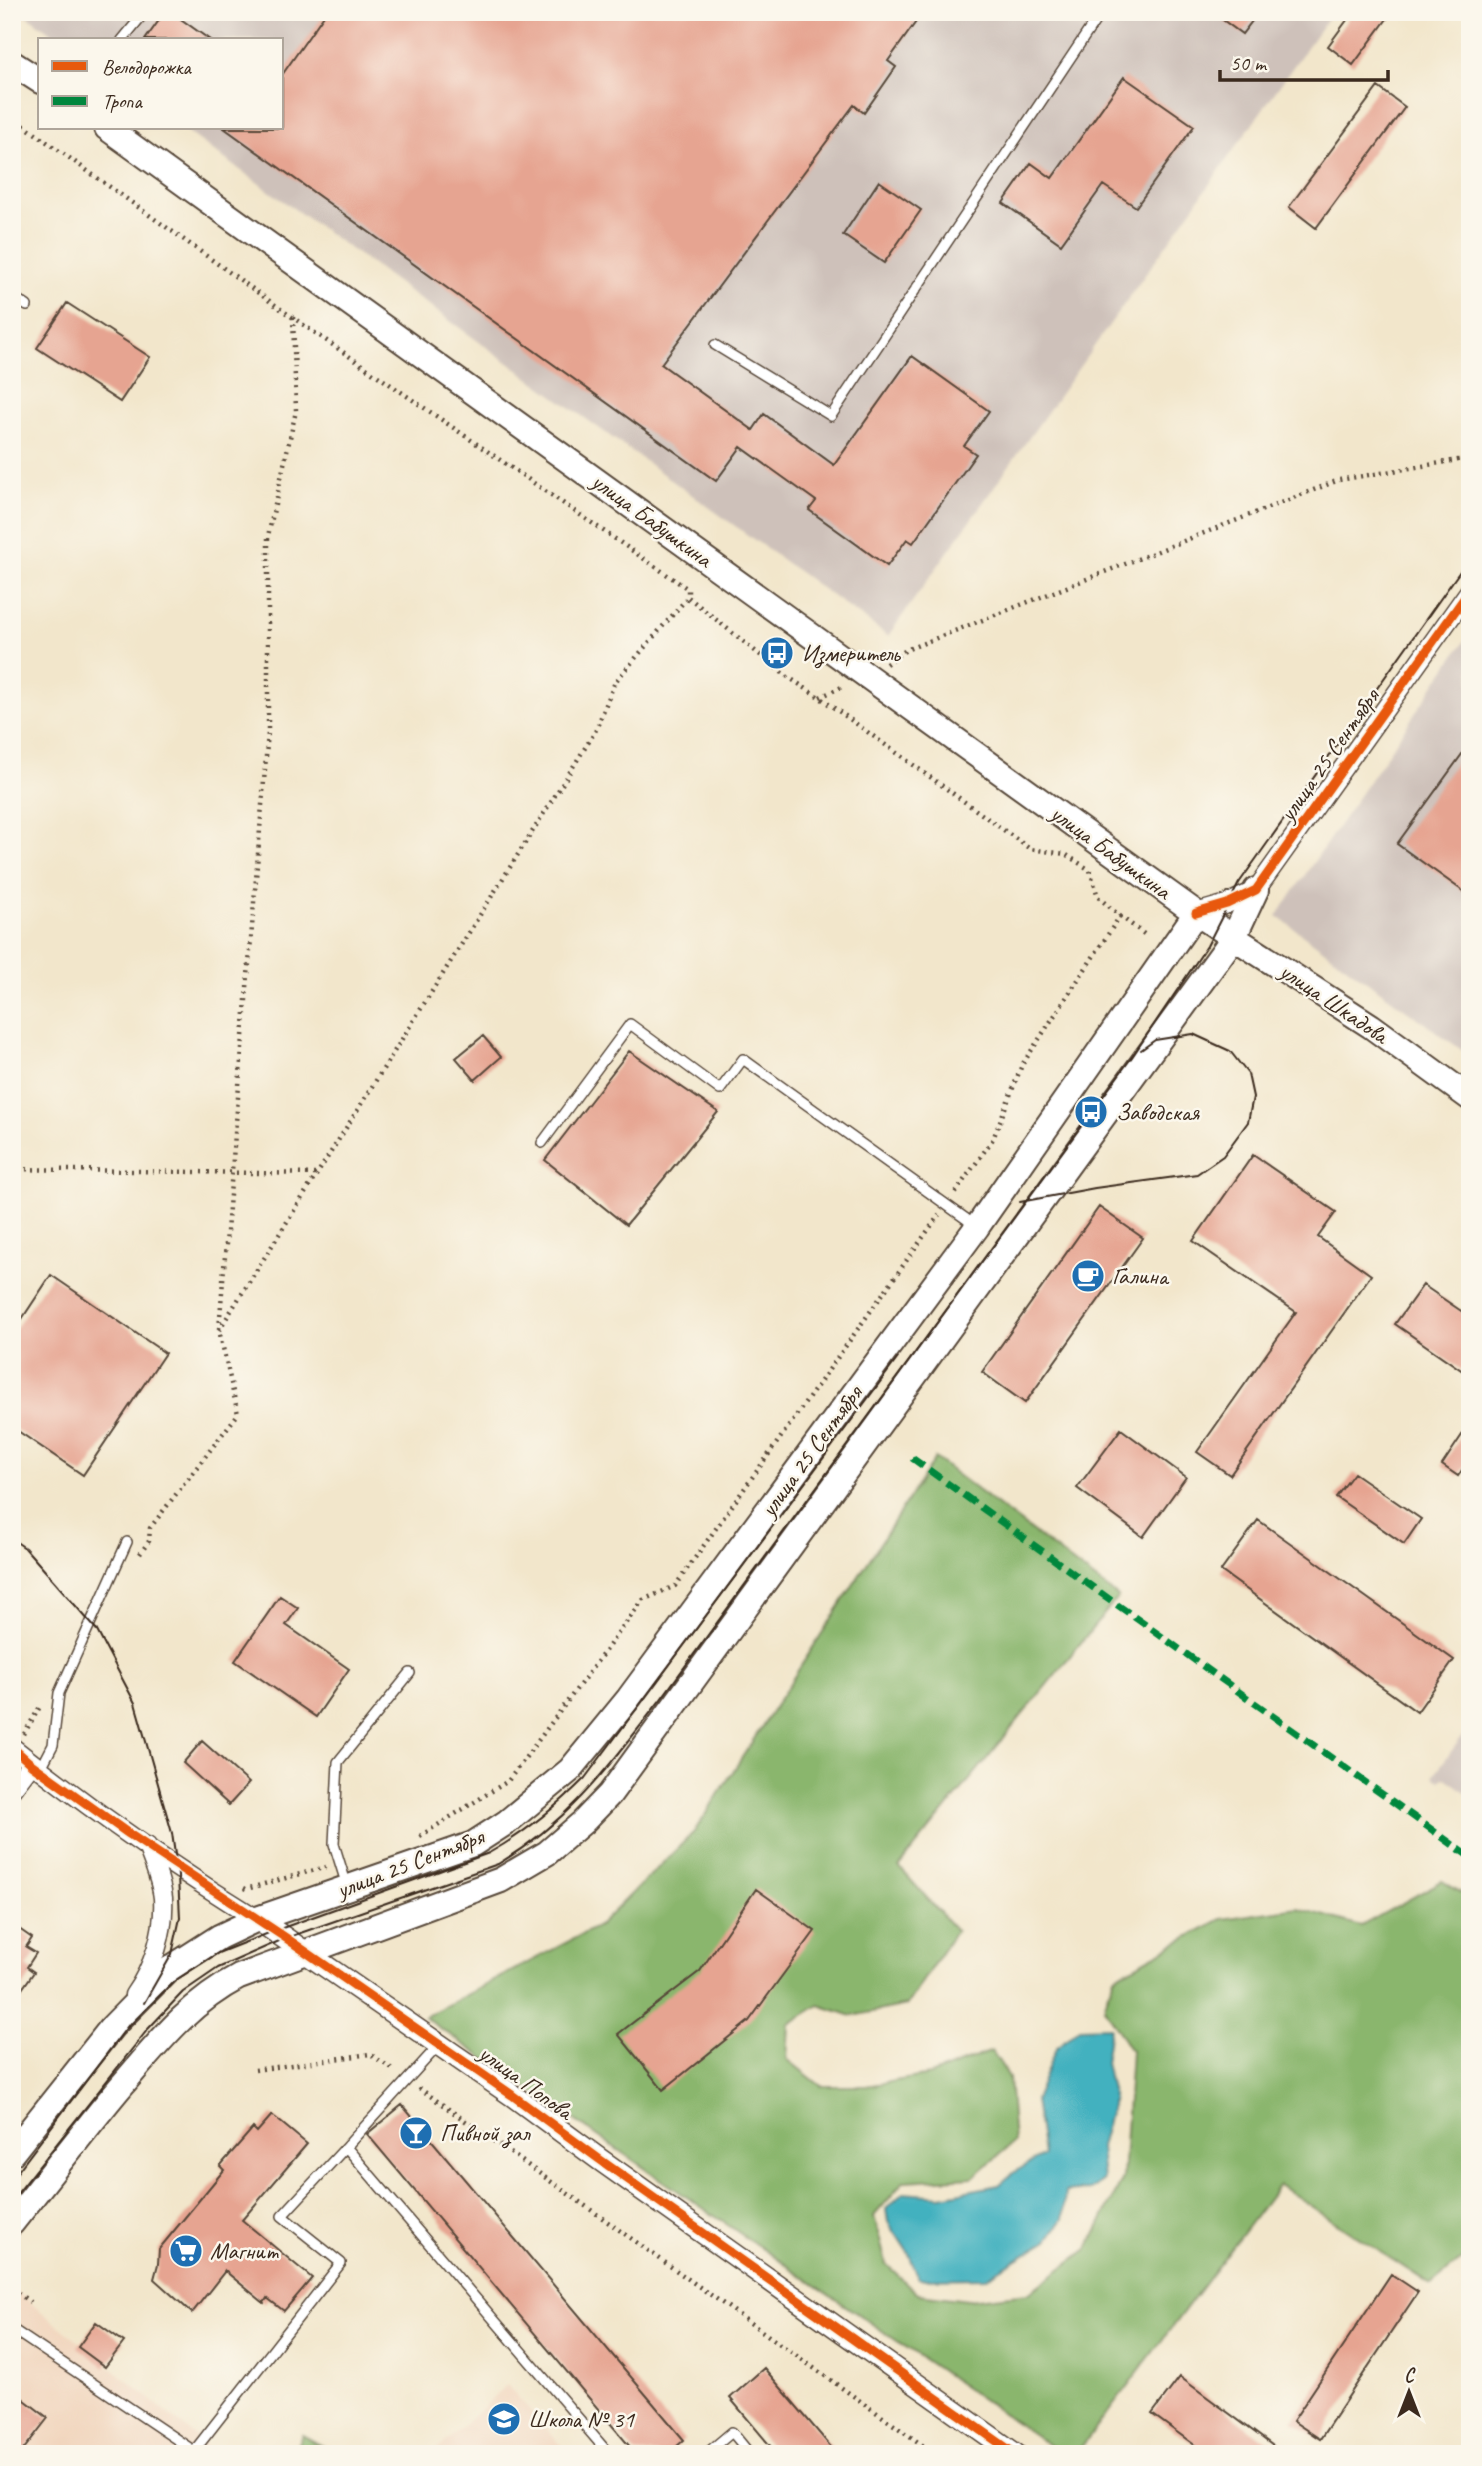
<svg xmlns="http://www.w3.org/2000/svg" width="1482" height="2466" font-family="Caveat,sans-serif">
	<rect width="100%" height="100%" fill="#fbf7ec"/>
	<filter id="ink" filterUnits="userSpaceOnUse"><feTurbulence type="fractalNoise" baseFrequency=".0143" numOctaves="2"/><feDisplacementMap in="SourceGraphic" scale="14" xChannelSelector="R" yChannelSelector="G"/><feConvolveMatrix kernelMatrix="1 2 1 2 8 2 1 2 1" color-interpolation-filters="sRGB"/></filter>
	<filter id="wash" filterUnits="userSpaceOnUse"><feTurbulence type="fractalNoise" baseFrequency=".00686" numOctaves="4" result="noise"/><feDisplacementMap in="SourceGraphic" scale="28" xChannelSelector="R" yChannelSelector="G"/><feGaussianBlur stdDeviation="1.57" result="paint"/><feColorMatrix in="noise" values="0 0 0 0 0 0 0 0 0 0 0 0 0 0 0 0 0 1.4 0 .05"/><feComposite in="paint" operator="in"/></filter>
	<g filter="url(#wash)">
		<rect width="100%" height="100%" fill="#f2e6cb"/>
		<path fill="#f1d5bd" d="M12,2288L192,2433L215,2454H12Z
			M507,2385L569,2454H433Z"/>
		<path fill="#cec1ba" d="M22,12H1332L888,636L182,128H282V40H61Z
			M1470,633V1056L1277,916Z
			M1470,1726V1795L1444,1777L1440,1780L1433,1776Z"/>
		<path fill="#8ab66d" stroke="#627046" stroke-width="2" d="M935,1458L1118,1597L899,1867L956,1930L907,2005L852,2016L819,2005L789,2024L787,2059L821,2086H866L930,2075L992,2051L1009,2077L1014,2142L973,2177L904,2181L874,2216L886,2264L918,2294L968,2300L1028,2293L1088,2249L1123,2178L1131,2051L1104,2008L1114,1977L1221,1919L1298,1908L1361,1926L1442,1881L1470,1898V2253L1431,2285L1279,2185L1076,2454H1062L424,2017L600,1925L694,1832Z
			M302,2435L337,2454H293Z"/>
		<path fill="#43b1bf" stroke="#3f6e6e" stroke-width="2" d="M1110,2027L1105,2063L1113,2099L1100,2147L1103,2180L1090,2190L1065,2192L1063,2219L1048,2240L986,2278L919,2279L909,2254L888,2222L886,2209L903,2193L941,2196L999,2185L1013,2173L1043,2155L1035,2100L1056,2048L1079,2028Z"/>
		<g id="blocks">
			<path fill="#e6a491" d="M165,12H171L210,40H145Z
				M326,12H923L888,61L896,67L864,113L854,105L661,364L753,430L764,414L834,465L912,356L989,411L964,446L976,454L913,543L907,539L887,566L809,510L816,501L741,447L716,481L224,128H282V75Z
				M1212,12H1259L1242,34Z
				M1353,12H1392L1353,65L1328,46Z
				M1124,77L1194,126L1136,207L1103,185L1061,244L1003,203L1031,163L1052,178Z
				M1378,87L1405,107L1316,228L1289,207Z
				M879,181L921,210L884,263L843,235Z
				M67,303L150,357L120,402L37,348Z
				M1470,743V896L1397,844Z
				M483,1036L501,1057L475,1080L456,1058Z
				M629,1051L718,1112L626,1225L545,1160Z
				M1253,1155L1336,1212L1318,1237L1371,1275L1230,1475L1197,1452L1296,1312L1193,1241Z
				M1099,1207L1143,1238L1025,1403L982,1372Z
				M51,1275L165,1353L83,1475L12,1427V1334Z
				M1423,1285L1470,1317V1376L1395,1324Z
				M1470,1423V1458L1458,1476L1442,1465Z
				M1121,1429L1186,1477L1143,1537L1077,1488Z
				M1354,1473L1421,1519L1404,1544L1336,1497Z
				M1258,1520L1454,1660L1417,1712L1221,1571Z
				M280,1596L298,1608L286,1625L349,1669L316,1717L235,1661Z
				M202,1741L249,1783L229,1805L183,1763Z
				M756,1889L815,1931L749,2021L663,2090L618,2034L700,1971Z
				M12,1924L32,1938L26,1947L36,1953L27,1967L34,1972L12,2003Z
				M402,2105L684,2440L668,2454H636L367,2134Z
				M272,2115L307,2144L242,2220L312,2278L284,2311L267,2298L264,2303L225,2271L192,2313L154,2279L158,2264L159,2249L224,2170L220,2166L253,2128L257,2132Z
				M1391,2274L1418,2292L1320,2439L1293,2421Z
				M96,2322L124,2342L105,2367L78,2347Z
				M764,2368L837,2454H777L730,2398Z
				M1180,2377L1284,2454H1207L1152,2414Z
				M12,2390L48,2418L20,2454H12Z"/>
		</g>
	</g>
	<g filter="url(#ink)">
		<use href="#blocks" fill-opacity="0" stroke="#564638" stroke-width="2"/>
		<g fill="none" stroke-linecap="round" stroke-linejoin="round">
			<defs>
				<path id="service" d="M122,40L145,12
					M12,296L27,306
					M715,345L831,416L1101,12
					M542,1143L630,1024L720,1090L743,1059L976,1226
					M40,1770L53,1745L59,1693L127,1542
					M347,1886L334,1844L338,1762L410,1673
					M438,2046L346,2147L609,2454
					M12,2329L197,2453
					M194,2451L341,2263L282,2216L346,2147
					M706,2454L732,2432L750,2454"/>
				<path id="minor" d="M1196,913L1227,904L1256,890L1470,590
					M12,1747C90,1809 172,1867 257,1919
					M12,1789L31,1764
					M134,1995C153,1968 165,1932 163,1898C161,1880 153,1862 147,1846"/>
				<path id="tertiary" d="M257,1919L512,2095L599,2159L1015,2454"/>
				<path id="secondary" d="M12,63L40,81
					M107,128L1196,913L1371,1026L1470,1098
					M12,2153L112,2027L169,1969L219,1937L257,1919L473,1844L507,1822L570,1770L629,1698L977,1227L1196,913
					M12,2223C49,2177 84,2130 122,2085C159,2042 188,2004 239,1977L501,1880L547,1853L583,1822L610,1794L1234,937L1256,890"/>
			</defs>
			<use href="#service" stroke="#564638" stroke-width="12"/>
			<use href="#minor" stroke="#564638" stroke-width="21"/>
			<use href="#tertiary" stroke="#564638" stroke-width="24"/>
			<use href="#secondary" stroke="#564638" stroke-width="28"/>
			<path stroke="#564638" stroke-width="4.5" stroke-dasharray="2 5" stroke-linecap="butt" d="M12,117L292,317L688,589V597L785,675L819,697L1030,849L1065,854L1090,870L1098,897L1120,916L1022,1065L993,1139L955,1193
				M886,664L906,650L1339,480L1470,458
				M820,697L844,686
				M1120,916L1148,937
				M12,1169L317,1174
				M219,1329L268,732V536L296,411L293,317
				M140,1554L149,1541L150,1528L238,1414L219,1330L595,732L615,682L688,597
				M24,1734L41,1705
				M420,1836L508,1781L643,1600L675,1586L939,1215
				M244,1888L246,1889L326,1867
				M255,2070L370,2054L395,2071
				M419,2088L935,2454
				M12,2289L30,2302"/>
			<use href="#service" stroke="#fff" stroke-width="9"/>
			<use href="#minor" stroke="#fff" stroke-width="18"/>
			<use href="#tertiary" stroke="#fff" stroke-width="21"/>
			<use href="#secondary" stroke="#fff" stroke-width="24"/>
			<path stroke="#3b2a1e" stroke-width="2" d="M1020,1202L1095,1188L1197,1174L1223,1156L1248,1122L1253,1097L1248,1074L1230,1051L1193,1034L1155,1040L1141,1050
				M12,1539L25,1548L96,1629L135,1703L172,1833L178,1876L180,1918L172,1954L144,2003
				M125,2030L173,1982L218,1953L274,1931L489,1853C525,1833 556,1807 585,1778L898,1358
				M12,2179L130,2023
				M12,2200L148,2029L183,1992L218,1968L286,1938L498,1864C571,1820 610,1765 661,1699L1132,1057L1207,946L1239,883L1470,557"/>
			<path stroke="#00873e" stroke-width="7" stroke-dasharray="14 7" stroke-linecap="butt" d="M912,1458L1470,1857"/>
			<defs>
				<path id="cycleway" d="M1196,913L1227,904L1256,890L1470,590
					M12,1747L31,1764L129,1834L286,1938L512,2095L599,2159L1015,2454"/>
			</defs>
			<use href="#cycleway" stroke="#fbf7ec" stroke-width="13"/>
			<use href="#cycleway" stroke="#e8590c" stroke-width="9"/>
		</g>
	</g>
	<defs>
		<symbol id="bus-disc" viewBox="-11 -11 22 22"><circle r="9.5" fill="#1f6fb2" stroke="#fbf7ec"/><path d="M-5-6H5V4H4V6H2V4H-2V6H-4V4H-5ZM-3.5-4V0h7V-4ZM-3.5 1.2v1.5H-2V1.2ZM2 1.2v1.5H3.5V1.2Z" fill="#fff"/></symbol>
		<symbol id="cafe-disc" viewBox="-11 -11 22 22"><circle r="9.5" fill="#1f6fb2" stroke="#fbf7ec"/><path d="M-5.5-4.5H6V0H3Q3 3.5 0 3.5H-2.5Q-5.5 3.5-5.5 0ZM3-3.2v2h1.7v-2ZM-6 4.5H4V6H-6Z" fill="#fff"/></symbol>
		<symbol id="bar-disc" viewBox="-11 -11 22 22"><circle r="9.5" fill="#1f6fb2" stroke="#fbf7ec"/><path d="M-6-5H6L.8 .8V4.5H3.5V6h-7V4.5H-.8V.8Z" fill="#fff"/></symbol>
		<symbol id="supermarket-disc" viewBox="-11 -11 22 22"><circle r="9.5" fill="#1f6fb2" stroke="#fbf7ec"/><path d="M-6-5.5h2.5l.6 2H6L4.5 2H-2.5L-4.4-4H-6ZM-1.5 3.2a1.3 1.3 0 1 0 .1 0ZM3 3.2a1.3 1.3 0 1 0 .1 0Z" fill="#fff"/></symbol>
		<symbol id="school-disc" viewBox="-11 -11 22 22"><circle r="9.5" fill="#1f6fb2" stroke="#fbf7ec"/><path d="M0-5L7-2L0 1L-7-2ZM-4 1L0 2.5L4 1V4Q0 6-4 4Z" fill="#fff"/></symbol>
	</defs>
	<g fill-rule="evenodd">
		<use href="#bus-disc" x="758" y="634" width="38" height="38"/>
		<use href="#bus-disc" x="1072" y="1093" width="38" height="38"/>
		<use href="#cafe-disc" x="1069" y="1257" width="38" height="38"/>
		<use href="#bar-disc" x="397" y="2114" width="38" height="38"/>
		<use href="#supermarket-disc" x="167" y="2232" width="38" height="38"/>
		<use href="#school-disc" x="485" y="2400" width="38" height="38"/>
	</g>
	<g text-anchor="middle" dominant-baseline="central" stroke-width="5" stroke-linejoin="round" paint-order="stroke">
		<g font-size="24" fill="#3b2a1e" stroke="#fbf7ec">
			<text transform="translate(652 520) rotate(36)">улица Бабушкина</text>
			<text transform="translate(1329 755) rotate(-55)">улица 25 Сентября</text>
			<text transform="translate(1111 852) rotate(36)">улица Бабушкина</text>
			<text transform="translate(1334 1003) rotate(34)">улица Шкадова</text>
			<text transform="translate(811 1451) rotate(-54)">улица 25 Сентября</text>
			<text transform="translate(410 1863) rotate(-21)">улица 25 Сентября</text>
			<text transform="translate(526 2082) rotate(36)">улица Попова</text>
		</g>
		<g font-size="24" fill="#3b2a1e" stroke="#fbf7ec" text-anchor="start">
			<text x="802" y="653">Измеритель</text>
			<text x="1116" y="1112">Заводская</text>
			<text x="1112" y="1276">Галина</text>
			<text x="440" y="2133">Пивной зал</text>
			<text x="210" y="2251">Магнит</text>
			<text x="528" y="2419">Школа № 31</text>
		</g>
	</g>
	<rect width="1482" height="2466" fill="none" stroke="#fbf7ec" stroke-width="42"/>
	<rect x="38" y="38" width="245" height="91" fill="#fbf7ec" stroke="#aea59a" stroke-width="2"/>
	<rect x="52" y="61" width="35" height="10" fill="#e8590c" stroke="#aea59a" stroke-width="2"/>
	<text x="102" y="74" font-size="21" fill="#3b2a1e">Велодорожка</text>
	<rect x="52" y="96" width="35" height="10" fill="#00873e" stroke="#aea59a" stroke-width="2"/>
	<text x="102" y="108" font-size="21" fill="#3b2a1e">Тропа</text>
	<g transform="translate(1409 2392)" stroke="#fbf7ec" stroke-width="5" paint-order="stroke">
	<path d="M0-5L12 26L0 18L-12 26Z" fill="#3b2a1e"/>
	<text y="-10" font-size="19" font-weight="bold" text-anchor="middle" fill="#3b2a1e">С</text>
	</g>
	<path d="M1220 70v10h168v-10" fill="none" stroke="#3b2a1e" stroke-width="3.5"/>
	<text x="1230" y="70" font-size="21" fill="#3b2a1e" stroke="#fbf7ec" stroke-width="5" paint-order="stroke">50 m</text>
</svg>
